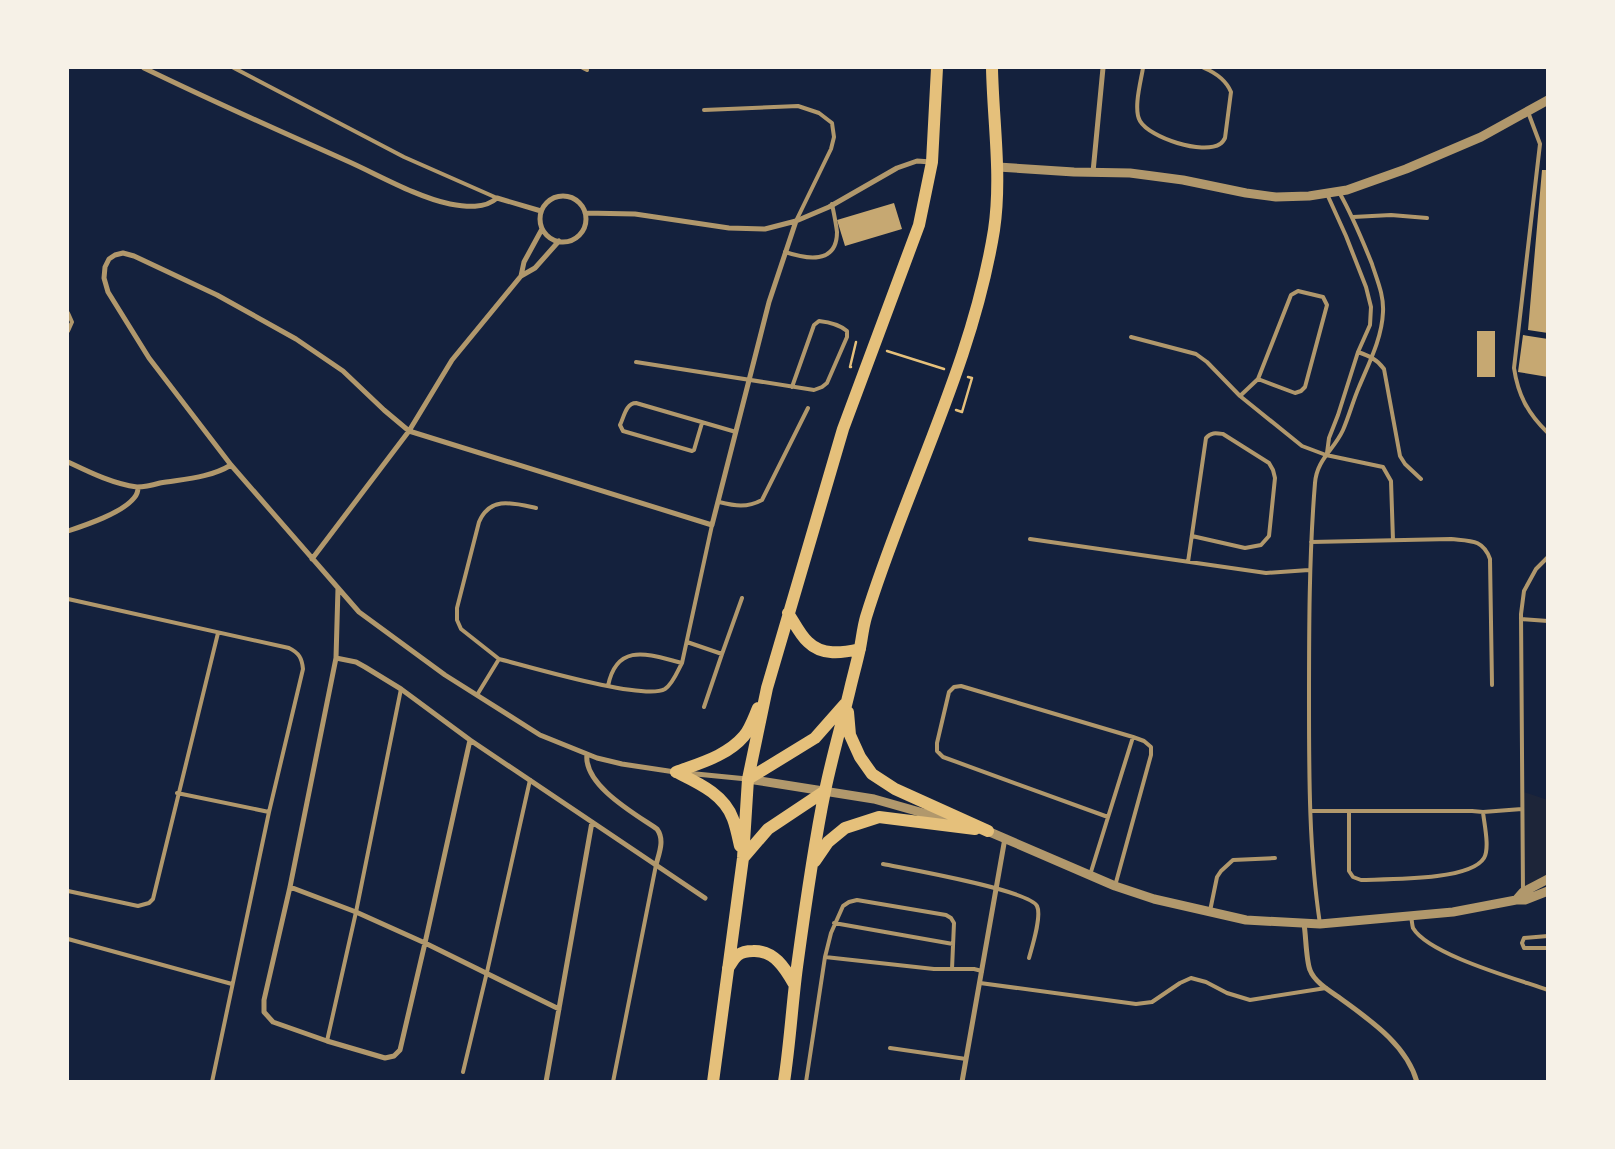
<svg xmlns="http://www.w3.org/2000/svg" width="1615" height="1149" font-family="Signika,sans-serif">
	<rect width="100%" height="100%" fill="#14213d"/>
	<path fill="#1d2539" d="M1524,792L1548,800L1547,877L1524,890Z"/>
	<path fill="#c6a872" d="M1542,170H1548V333L1528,330Z
		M894,203L902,229L845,246L837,220Z
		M1477,331H1495V377H1477Z
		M1523,335L1548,339V377L1518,372Z"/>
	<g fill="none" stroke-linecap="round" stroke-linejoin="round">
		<path stroke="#e5c07b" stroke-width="2.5" d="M887,351L944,369
			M851,367H850L856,342
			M956,410L962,412L972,378L968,377"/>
		<path stroke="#b1986c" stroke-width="4" d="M234,68L404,157L497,198
			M583,68L587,70
			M1143,68C1141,81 1133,109 1140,121C1150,138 1203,155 1220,144C1222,143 1224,140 1225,138L1231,92C1226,80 1216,73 1204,68
			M704,110L798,106L819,113L832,123L834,137L831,149L796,221
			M1528,112L1540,144L1514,368C1518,395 1528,414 1548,433
			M1327,194L1346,236L1366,287L1371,307L1370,325L1358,352L1338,415L1329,438L1327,453
			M1353,217L1391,215L1427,218
			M785,252C806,259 837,265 837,232C836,223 834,214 832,204
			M68,313L72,322L68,331
			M1131,337L1196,354L1207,362L1240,396L1302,446L1326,455L1383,467L1391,481L1393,540
			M1358,352C1369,356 1377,359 1384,369L1400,456L1405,464L1421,479
			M636,362L814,390L822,387L827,383L847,337V331C840,325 828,322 819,321L814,325L792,387
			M1240,396L1258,379L1291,295L1298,291L1323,297L1327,305L1305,387L1301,391L1295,393L1258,379
			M702,423L694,450L692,451L623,431L620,425C624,417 626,403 636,403L736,432
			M719,502C735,506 747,508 762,500L808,408
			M1030,539L1266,573L1309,570
			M1311,542L1451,539C1470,541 1483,539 1490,559L1492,685
			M1188,562L1206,438C1211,432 1216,433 1223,434L1269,463L1273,470L1275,478L1269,536L1261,545L1245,548L1192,536
			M68,599L289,648C299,653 302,658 303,669L269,812L212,1082
			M1521,619L1548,621
			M687,642L722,654L704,707
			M722,654L742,598
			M499,659L461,629L457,620V608L479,522C490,496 513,503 536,508
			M608,686C617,641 650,655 682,663
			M477,695L499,659C527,666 644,701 665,689C673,684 678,670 682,663L712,525
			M177,793L269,812
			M1312,811H1472L1483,812C1484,823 1490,848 1484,858C1470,881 1387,879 1361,880L1353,877L1349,871V811
			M1483,812L1522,809
			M1108,817L943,757L937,751V743L949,692L954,687L961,686L1133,737L1144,741L1151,747V755L1115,886
			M883,864C907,869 1029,890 1037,906C1042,916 1032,947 1029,958
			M1090,875L1133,737
			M68,891L138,906L149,903L153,899L218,633
			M1523,891L1521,614L1524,591L1536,569L1548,557
			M1210,911L1217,877L1221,871L1233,860L1275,858
			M1411,917C1412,920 1412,925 1413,928C1429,955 1517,979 1548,990
			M834,923L953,944
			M1320,924C1309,851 1309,776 1309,703C1309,630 1309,556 1315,483C1317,459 1334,450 1343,430C1349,416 1353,401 1359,387C1369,363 1382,338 1383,312C1384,295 1377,280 1372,264C1362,239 1352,215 1339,192
			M1548,936L1524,938L1522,943L1524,948H1548
			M68,939L232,984
			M825,957L934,969H974L982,971
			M980,983L1136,1004L1152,1002L1180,983L1191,978L1206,982L1227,993L1250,1000L1326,988
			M327,1041L356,912L401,689
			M890,1048L966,1059
			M463,1072L487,972L530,780
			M613,1082L656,865
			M806,1082L825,957L831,933L843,906L849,902L857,900L946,915L951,918L954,923L952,969"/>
		<path stroke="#b1986c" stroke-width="5" d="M144,68C210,100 277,130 345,160C377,174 416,197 450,204C466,207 485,209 497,198L541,211
			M1093,172L1103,68
			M540 219a23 23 0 1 1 46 0a23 23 0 1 1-46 0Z
			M585,213L635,214L729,228L765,229L796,221L829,207L897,168L917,161L931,162
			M521,276L535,268L559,241
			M68,462C89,472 113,484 137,487C144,487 153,485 160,483C183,479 210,478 231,465
			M68,531C86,525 122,513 134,498C137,495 138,491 138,487
			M312,559L409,431L452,360L521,276L524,262L542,229
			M338,588L336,658L290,887L264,1000V1012L273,1022L327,1041L385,1058L394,1056L400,1050L425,943L559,1009
			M470,740L705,898
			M587,754C583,785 635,814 657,829C665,840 659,853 656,865
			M675,772L622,764L597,758L540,735L445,675L359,612L231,465L149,358L108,292L104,278L105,267L109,259L115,255L123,253L134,256L217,295L296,339L343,371L384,410L409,431L712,525L769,302L796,221
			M686,773L747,779
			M290,887L356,912L425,943L470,740L401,689L365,667L356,662L336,658
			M1304,924C1306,935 1306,960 1310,970C1314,981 1328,990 1337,996C1368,1019 1406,1043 1417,1082
			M546,1082L592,822
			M962,1082L1005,838"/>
		<path stroke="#b1986c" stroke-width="9" d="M998,167L1074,172L1130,173L1183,180L1246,193L1276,197L1309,196L1347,190L1406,169L1481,137L1548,100
			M748,779L874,799L955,822
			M985,830L1115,886L1154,899L1246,920L1320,924L1453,912L1516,900H1525L1548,891
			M1516,900L1523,892L1548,879"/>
		<path stroke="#e5c07b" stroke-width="12" d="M788,613C794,622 800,635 808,642C822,656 842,653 860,649
			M848,712L850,735L860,757L872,774L895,789L988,831
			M676,772C700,763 727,756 744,736C750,729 754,717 758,708
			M676,772C698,783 724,794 733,819C736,827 738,837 740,846
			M748,779L815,738L845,704
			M743,858L768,829L825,791
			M815,861L828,842L845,828L879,817L975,829
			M728,968C731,964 734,958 738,955C742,952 748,951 753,951C774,950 785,968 794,984
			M713,1082L743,858L748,779L767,688L843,429L919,225L932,162L937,68
			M784,1082C790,1043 792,1005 797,967C805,908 813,849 825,791C832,757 842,723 850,689C853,676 857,662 860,648C862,638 863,627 866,617C906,487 972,366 994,230C1002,176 993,121 992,68"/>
	</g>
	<rect width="1615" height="1149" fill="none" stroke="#f6f1e7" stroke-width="138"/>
</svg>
